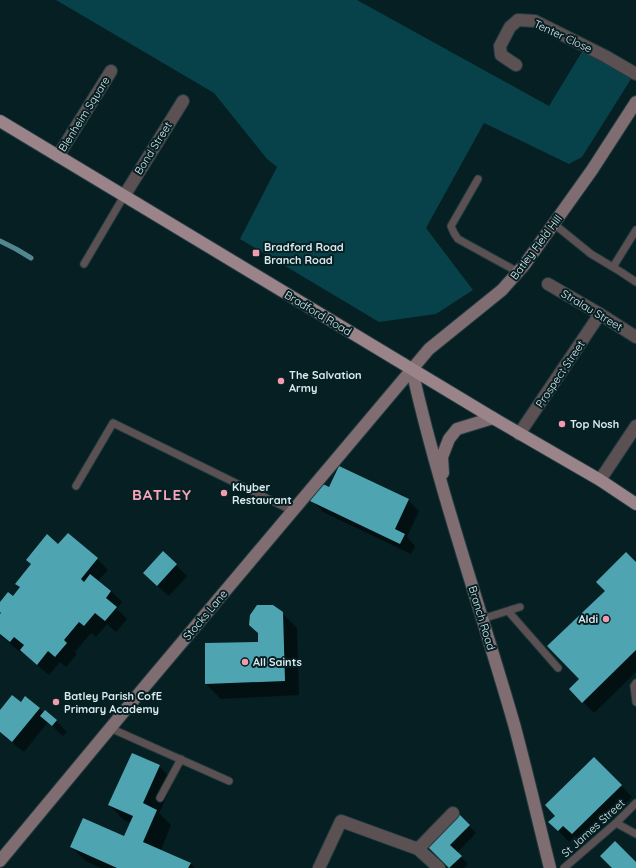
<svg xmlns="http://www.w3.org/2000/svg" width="636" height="868" font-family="Quicksand,sans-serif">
	<rect width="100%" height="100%" fill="#051f23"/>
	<path fill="#074149" d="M56,0H357L549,106L583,50L606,62L631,79L582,157L569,164L484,123L426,228L473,290L436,314L379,322L240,239L277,167L267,159L214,93Z"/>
	<path fill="#0007" d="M330,488L408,500L419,511L407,537L415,546L411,554L323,512L312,500Z
		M59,545L97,559L108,570L98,581L111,591L122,602L117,609L127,619L116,632L107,624L96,637L91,633L75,652L77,654L66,667L60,662L49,675L32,661L22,651L21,653L0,635V616L2,613L0,611V603L13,597Z
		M163,553L187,576L169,596L155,584Z
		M636,563V672L594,713L570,689L581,679Z
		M282,613L297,628L299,695L221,699L206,684V644L259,642Z
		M21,703L39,708L44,713L56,721L67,732L63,736L48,722L24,752L0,733V712Z
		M594,758L632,797L583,845L575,836L569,842L550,822L557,816Z
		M159,766L174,781L159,813L171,825L161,850L190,863L195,868H101L86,861L71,847L125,837L131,823L124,820L109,805Z
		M458,815L476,833L457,853L468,864L464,868H451L427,845Z"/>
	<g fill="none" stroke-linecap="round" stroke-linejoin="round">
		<path stroke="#52878f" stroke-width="5" d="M0,241L16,249L31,258"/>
	</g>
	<path fill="#4fa4b2" d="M339,466L409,499L395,529L405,534L400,544L310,501L319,482L329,487Z
		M68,533L98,558L81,579L84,582L90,574L111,591L106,598L117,607L105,621L95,613L84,626L79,622L64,640L67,643L55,657L48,651L37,665L20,650L24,645L14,637L10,642L0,634V614L1,613L0,612V602L8,592L13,596L20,587L15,584L31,564L26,560L47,534L58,544Z
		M163,551L177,564L157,586L143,573Z
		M626,552L636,562V650L582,703L569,689L579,679L547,646L605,591L596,582Z
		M257,605H273L283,612L285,681L205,684V643L258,642V633L249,625L250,615Z
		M12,695L21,702L25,696L40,708L12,742L0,732V710Z
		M45,710L57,720L52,726L40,716Z
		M132,753L160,765L143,803L157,810L143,842L191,863L188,868H117L70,847L83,818L124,836L133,816L108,805Z
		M594,757L622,785L572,834L563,826L558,831L548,822L555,816L545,805Z
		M458,813L470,825L450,845L462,856L449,868L426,845Z
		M615,841L636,862V868H612L600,856Z"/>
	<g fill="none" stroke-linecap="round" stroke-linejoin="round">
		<defs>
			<path id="lane" d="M478,179L451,226L454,233L458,239L518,272
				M554,224L591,254L621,272L636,282
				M84,264L124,196
				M613,267L636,230
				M76,486L113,423L293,511
				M508,611L558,668
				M482,619L520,607
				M636,683L634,686L636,702
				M110,728L229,781
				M160,798L181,759
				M616,823L636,834
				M564,868L616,823L636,803"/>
			<path id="street" d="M516,65L501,55L500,46L510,27L518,20L535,21L605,56L636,74
				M58,156L111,71
				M124,196L183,101
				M548,284L600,314L636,337
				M519,434L600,314
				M600,480L636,426
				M418,849L453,813
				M319,868L341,821L418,849L439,868"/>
			<path id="secondary" d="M412,370C439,490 480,606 514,724C527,772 538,820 550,868
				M443,473L442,457L449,439L457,429L493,418
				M0,861L146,685L429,349L502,290L525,264L592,170L636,102"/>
			<path id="primary" d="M0,121L493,418L600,480L636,504"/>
		</defs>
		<use href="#lane" stroke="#233b3f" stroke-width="9"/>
		<use href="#street" stroke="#233b3f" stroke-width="14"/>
		<use href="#secondary" stroke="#233b3f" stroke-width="14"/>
		<use href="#primary" stroke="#233b3f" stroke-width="14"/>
		<use href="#lane" stroke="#5b5052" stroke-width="7"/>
		<use href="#street" stroke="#5b5052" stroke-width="12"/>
		<use href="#secondary" stroke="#7f6d71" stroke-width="12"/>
		<use href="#primary" stroke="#9b8489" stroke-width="12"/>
	</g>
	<g fill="#f29aae" stroke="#051f23" stroke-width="1.5">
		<rect x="252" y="249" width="8" height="8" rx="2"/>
		<circle cx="281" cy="381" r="4"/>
		<circle cx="562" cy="424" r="4"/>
		<circle cx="224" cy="493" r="4"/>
		<circle cx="606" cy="619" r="4"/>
		<circle cx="245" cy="662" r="4"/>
		<circle cx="56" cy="702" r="4"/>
	</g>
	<g text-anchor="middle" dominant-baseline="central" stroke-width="4" stroke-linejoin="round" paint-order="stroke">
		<g font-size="11" fill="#dbeaed" stroke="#051f23">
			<text transform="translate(563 36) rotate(25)">Tenter Close</text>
			<text transform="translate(84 114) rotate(-58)">Blenheim Square</text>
			<text transform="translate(153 148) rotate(-58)">Bond Street</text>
			<text transform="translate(536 247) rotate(-53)">Batley Field Hill</text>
			<text transform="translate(592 310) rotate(31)">Stralau Street</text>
			<text transform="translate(318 313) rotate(31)">Bradford Road</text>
			<text transform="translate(560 374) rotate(-56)">Prospect Street</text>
			<text transform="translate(205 615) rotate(-50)">Stocks Lane</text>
			<text transform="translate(482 618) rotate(73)">Branch Road</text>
			<text transform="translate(593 828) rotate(-42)">St James Street</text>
		</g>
		<g font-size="11" font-weight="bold" fill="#dbeaed" stroke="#051f23" text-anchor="start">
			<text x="264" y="247">Bradford Road<tspan x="264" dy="13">Branch Road</tspan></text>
			<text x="289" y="375">The Salvation<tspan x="289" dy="13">Army</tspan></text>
			<text x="570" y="424">Top Nosh</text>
			<text x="232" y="487">Khyber<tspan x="232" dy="13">Restaurant</tspan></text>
			<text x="598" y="619" text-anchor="end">Aldi</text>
			<text x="253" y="662">All Saints</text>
			<text x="64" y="696">Batley Parish CofE<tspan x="64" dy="13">Primary Academy</tspan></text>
		</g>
		<g font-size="15" font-weight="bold" letter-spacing="1" fill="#f7a5b7" stroke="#051f23">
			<text x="162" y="494">BATLEY</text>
		</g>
	</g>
</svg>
